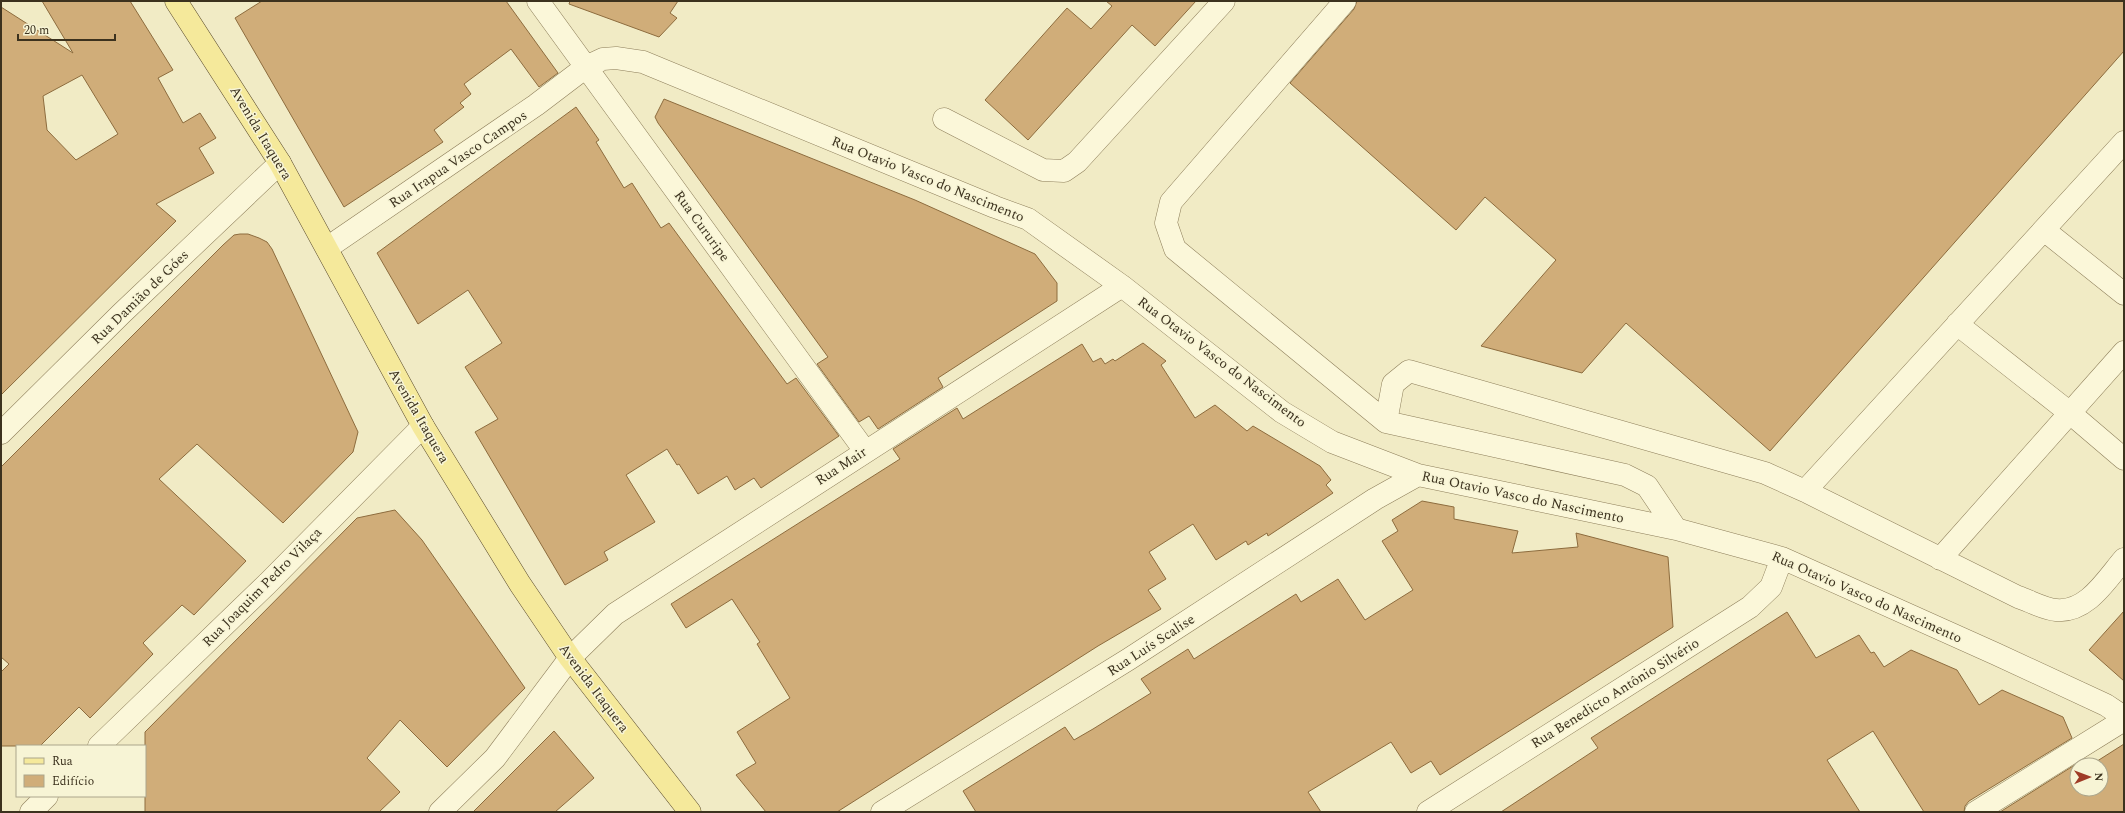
<svg xmlns="http://www.w3.org/2000/svg" width="2125" height="813" font-family="Spectral,serif">
	<rect width="100%" height="100%" fill="#f1ebc5"/>
	<path fill="#d0ad79" stroke="#8d6c3e" fill-rule="evenodd" d="M42,1H130L173,70L158,78L183,123L200,113L216,138L199,148L214,173L156,204L176,221L1,395V7L73,53ZM82,75L118,134L76,160L47,130L43,96Z
		M262,1H506L558,73L539,87L511,49L464,84L471,94L460,103L464,107L434,130L443,142L344,207L235,18Z
		M570,1H678L670,13L677,18L659,37L569,4Z
		M1106,1H1196L1155,46L1132,25L1028,140L985,100L1067,8L1091,29L1112,6Z
		M1357,1H2124V51L1770,451L1626,323L1582,373L1481,346L1556,260L1485,197L1456,230L1290,83L1354,9Z
		M664,99L915,200L1035,254L1057,283V301L938,378L943,387L878,429L869,416L859,422L817,364L828,357L658,123L655,117Z
		M576,107L599,140L596,142L624,188L632,183L661,228L669,223L787,384L796,378L839,436L761,488L754,478L735,490L727,476L698,494L679,464L677,465L667,449L626,475L655,522L604,552L608,560L565,585L475,432L498,419L465,367L502,343L468,290L418,324L377,253Z
		M240,234H248L259,238L267,242L272,249L358,432L353,452L283,523L197,444L159,479L246,561L194,615L182,605L143,643L153,654L90,718L79,707L40,746H1V672L9,664L1,657V467L223,245L234,235Z
		M1143,343L1166,361L1161,365L1195,418L1215,405L1247,431L1253,426L1320,466L1331,480L1326,485L1333,493L1268,536L1267,533L1248,545L1246,541L1216,560L1193,524L1149,552L1166,579L1148,590L1161,609L1098,646L837,812H766L736,775L756,763L737,732L790,698L757,644L760,642L732,599L686,628L671,604L900,459L893,449L957,408L963,419L1082,344L1093,362L1101,358L1105,364L1113,359L1115,361Z
		M1422,501L1454,507V519L1518,531L1512,553L1578,547L1576,533L1668,557L1673,627L1440,775L1431,761L1411,773L1391,742L1308,792L1321,812H976L963,791L1065,727L1074,740L1093,729L1151,693L1141,679L1188,649L1194,659L1296,594L1301,602L1338,579L1365,620L1413,590L1382,541L1398,531L1392,520Z
		M395,510L422,540L525,688L447,767L400,720L367,758L400,792L379,812H145V732L357,518Z
		M2124,611V681L2089,650Z
		M1787,612L1816,658L1859,635L1871,653L1874,652L1884,667L1911,650L1957,670L1979,705L2002,690L2063,717L2072,738L1969,801L1965,806L1964,812H1924L1873,731L1827,760L1860,812H1501L1598,748L1591,738Z
		M554,731L594,778L555,812H473Z
		M2124,744V812H2000L2081,761L2083,765H2077V789H2101V765H2091Z"/>
	<g fill="none" stroke-linecap="round" stroke-linejoin="round">
		<defs>
			<path id="minor" d="M538,1L865,451
				M1345,1L1171,202L1166,223L1175,249L1386,422
				M944,119L1043,170L1064,171L1077,162L1224,1
				M2044,230L2124,294
				M327,248L536,105L586,67L603,59L616,58L643,62L995,207L1028,219L1122,286L1282,412L1332,442L1418,475L1676,529L1782,558L1996,654L2106,705L2124,717
				M1957,324L2070,413L2124,459
				M1,433L121,314L280,163
				M1805,491L2124,142
				M1676,529L1647,486L1625,475L1386,422L1393,384L1409,371L1765,473L1805,491L2018,597C2030,601 2044,609 2056,610C2087,613 2106,580 2124,559
				M1940,559L2124,352
				M99,746L268,583L423,426
				M31,812L47,796
				M440,812L495,758L570,658L615,614L1122,286
				M882,812L1129,659L1375,499L1418,475
				M1428,812L1750,607L1771,587L1782,558
				M1976,812L2124,720"/>
			<path id="major" d="M176,1L280,163L423,426L520,584L570,658L690,812"/>
		</defs>
		<use href="#minor" stroke="#8d7e5a" stroke-width="23"/>
		<use href="#major" stroke="#5a4b2e" stroke-width="23"/>
		<use href="#minor" stroke="#fbf7d9" stroke-width="22"/>
		<use href="#major" stroke="#f5e99b" stroke-width="22"/>
	</g>
	<g text-anchor="middle" dominant-baseline="central" stroke-width="3" stroke-linejoin="round" paint-order="stroke">
		<g font-size="14" fill="#3c321e" stroke="#f7f4d5">
			<text transform="translate(261 133) rotate(59)">Avenida Itaquera</text>
			<text transform="translate(458 159) rotate(-34)">Rua Irapua Vasco Campos</text>
			<text transform="translate(928 179) rotate(22)">Rua Otavio Vasco do Nascimento</text>
			<text transform="translate(702 226) rotate(54)">Rua Cururipe</text>
			<text transform="translate(140 297) rotate(-44)">Rua Damião de Góes</text>
			<text transform="translate(1222 362) rotate(37)">Rua Otavio Vasco do Nascimento</text>
			<text transform="translate(419 416) rotate(60)">Avenida Itaquera</text>
			<text transform="translate(841 466) rotate(-33)">Rua Mair</text>
			<text transform="translate(1523 497) rotate(12)">Rua Otavio Vasco do Nascimento</text>
			<text transform="translate(262 587) rotate(-45)">Rua Joaquim Pedro Vilaça</text>
			<text transform="translate(1867 597) rotate(24)">Rua Otavio Vasco do Nascimento</text>
			<text transform="translate(1151 645) rotate(-33)">Rua Luís Scalise</text>
			<text transform="translate(594 688) rotate(53)">Avenida Itaquera</text>
			<text transform="translate(1615 693) rotate(-32)">Rua Benedicto Antônio Silvério</text>
		</g>
	</g>
	<rect width="2125" height="813" fill="none" stroke="#3c321e" stroke-width="4"/>
	<rect x="16" y="745" width="130" height="52" fill="#f7f4d5" stroke="#aca68c"/>
	<rect x="24" y="758" width="20" height="6" fill="#f5e99b" stroke="#aca68c"/>
	<text x="52" y="765" font-size="12" fill="#3c321e">Rua</text>
	<rect x="24" y="775" width="20" height="12" fill="#d0ad79" stroke="#aca68c"/>
	<text x="52" y="785" font-size="12" fill="#3c321e">Edifício</text>
	<g transform="translate(2089 777) rotate(89)"><circle r="19" fill="#f7f4d5" stroke="#aca68c"/>
	<path d="M0-3L7 15L0 10L-7 15Z" fill="#9f3b26"/>
	<text y="-6" font-size="11" font-weight="bold" text-anchor="middle" fill="#3c321e">N</text>
	</g>
	<path d="M18 34v6h97v-6" fill="none" stroke="#3c321e" stroke-width="2"/>
	<text x="24" y="34" font-size="12" fill="#3c321e" stroke="#f7f4d5" stroke-width="3" paint-order="stroke">20 m</text>
</svg>
